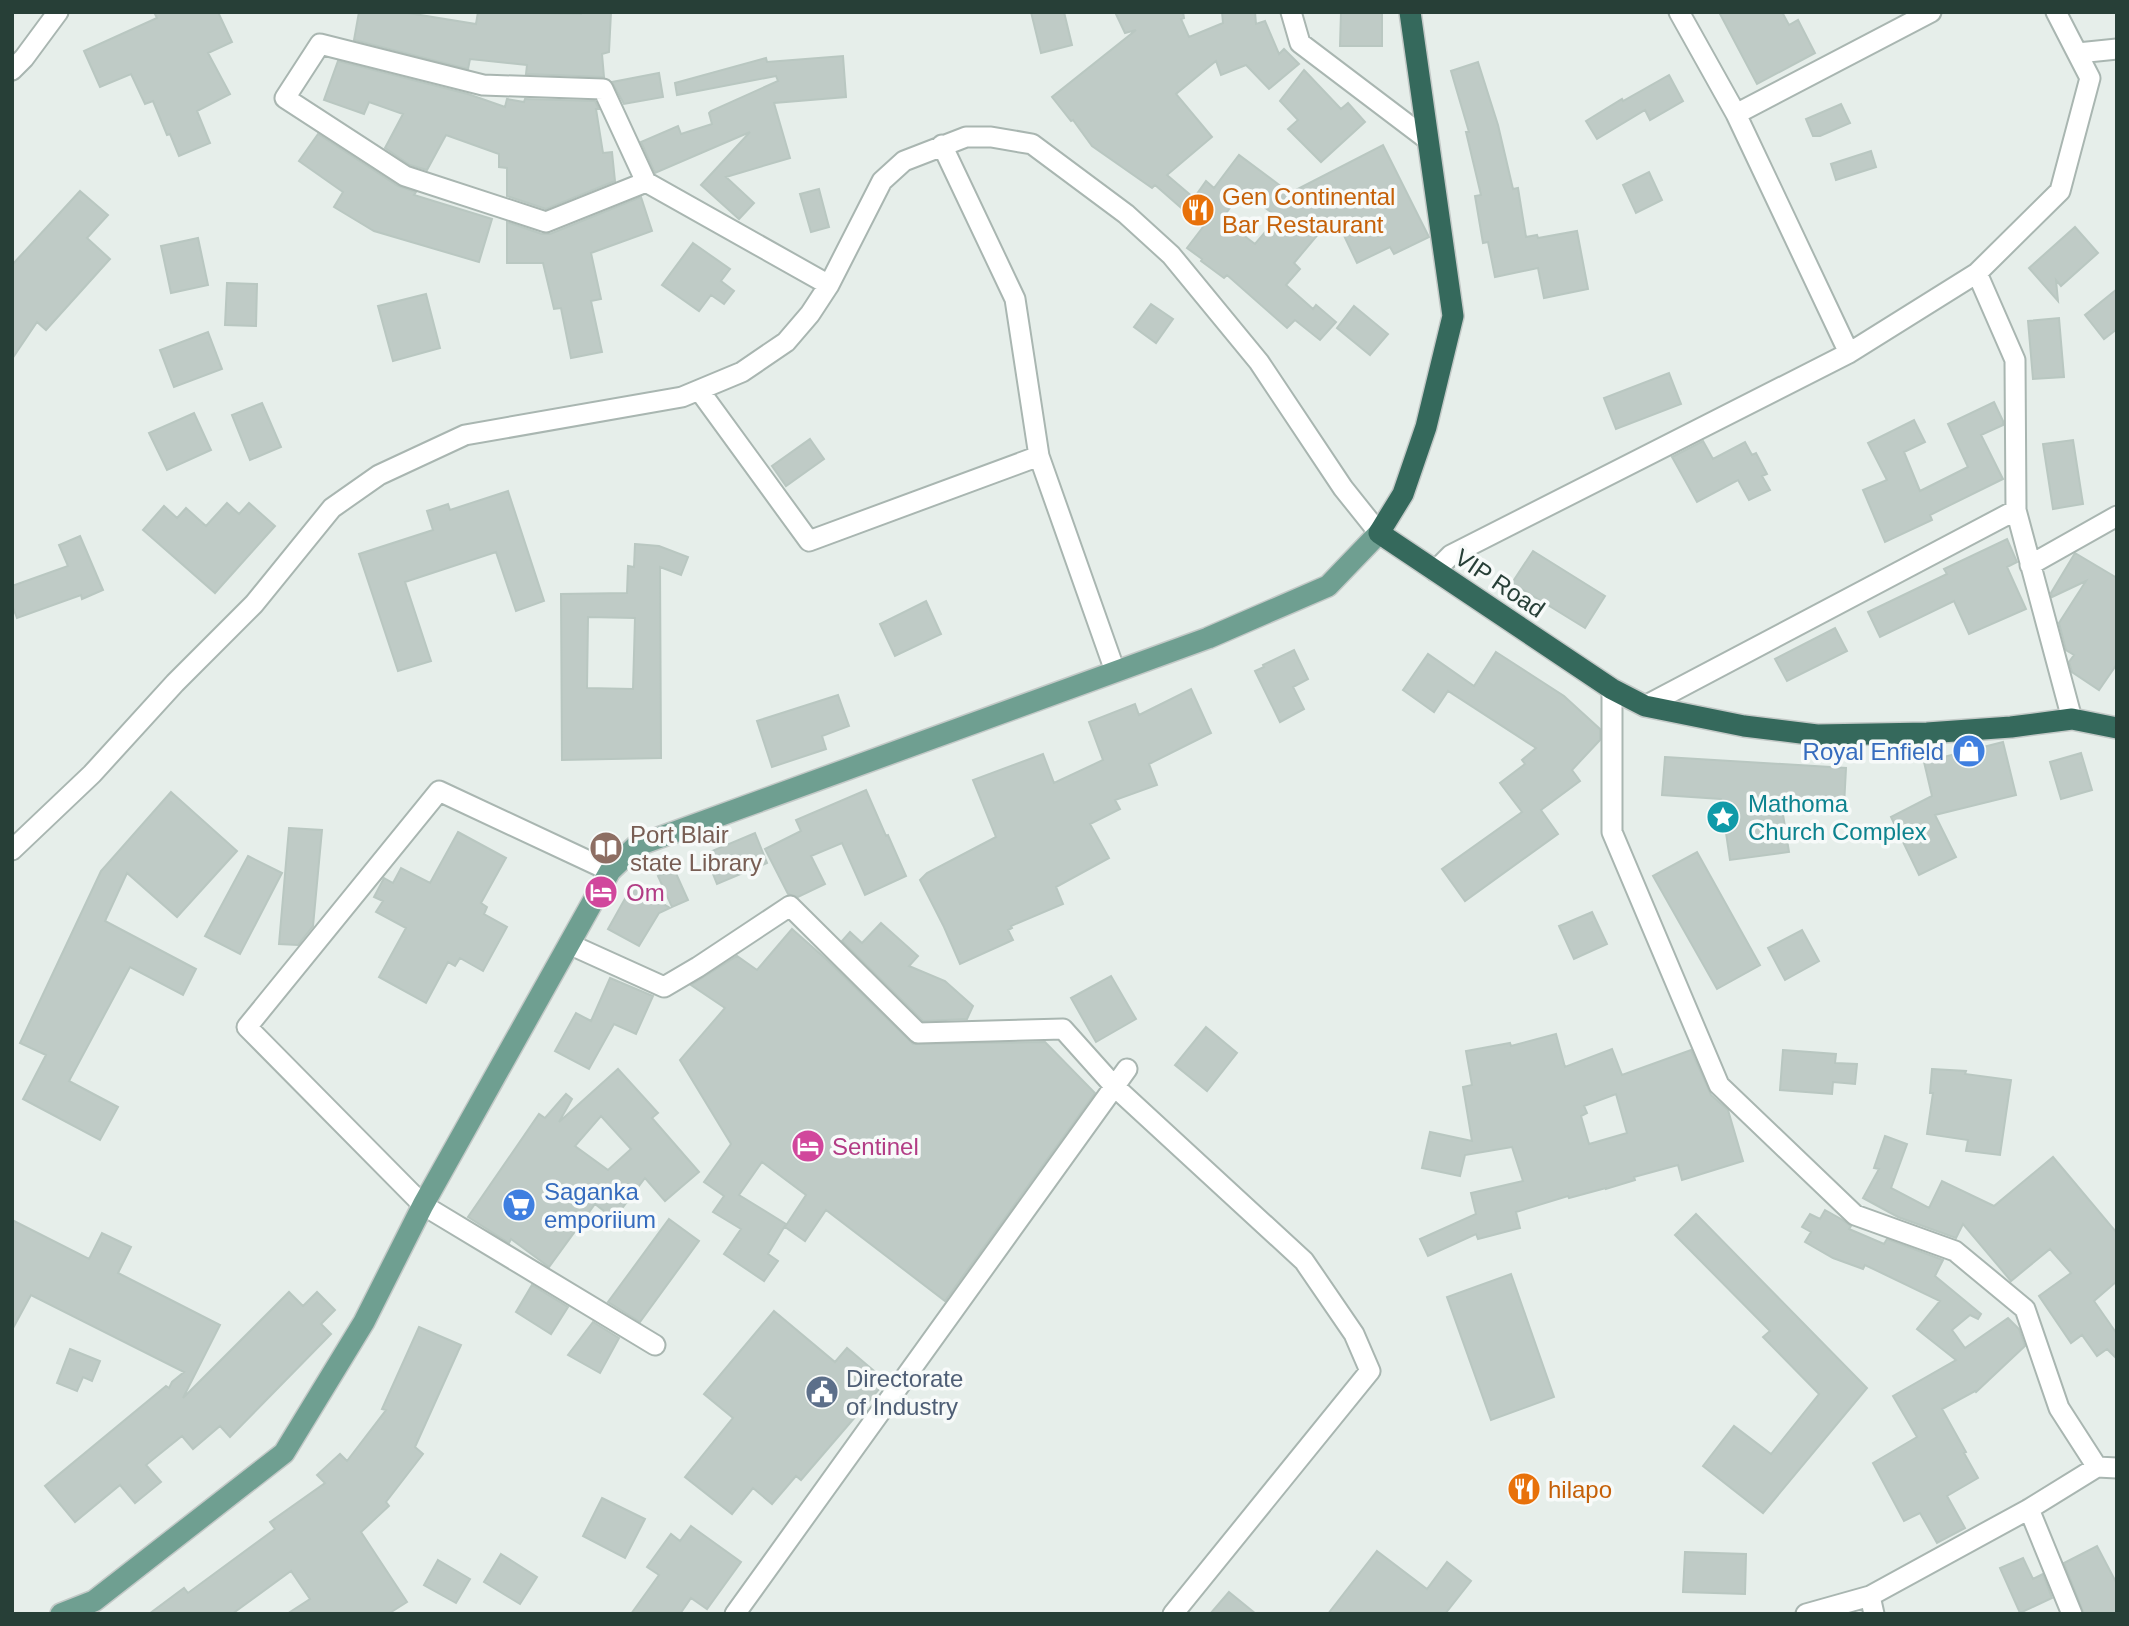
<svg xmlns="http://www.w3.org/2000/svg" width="2129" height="1626" font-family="Arial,sans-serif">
	<rect width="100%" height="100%" fill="#e6eeea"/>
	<path fill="#bfcbc6" stroke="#b9c7c1" stroke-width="2" fill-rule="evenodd" d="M154,12H218L232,42L208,53L230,94L197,111L210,143L179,156L170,134L167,135L153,101L145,104L131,74L100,87L84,51L157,18Z
		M359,12H402L476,24L478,12L581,14V12H611L609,52L602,54L604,77L526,74L527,65L470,59L468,69L354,40Z
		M1031,12H1064L1072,45L1041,53Z
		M1115,12H1183L1184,18L1181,19L1189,37L1223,23L1222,12H1255L1256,24L1265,21L1279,54L1284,49L1299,64L1269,89L1246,65L1221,75L1216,61L1176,94L1212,137L1167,175L1194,198L1206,181L1214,188L1239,155L1290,193L1383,145L1429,237L1394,254L1390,247L1357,263L1339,225L1334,228L1330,220L1294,263L1300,269L1286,285L1313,309L1316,305L1336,322L1320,340L1295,320L1287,328L1227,275L1224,278L1201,261L1202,259L1187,248L1203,227L1155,185L1152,188L1092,146L1073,120L1071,121L1052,97L1136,30L1125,33ZM1242,191L1278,217L1255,244L1222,219Z
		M1341,12H1382V46H1340Z
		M1719,12H1782L1789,25L1798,20L1815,53L1757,84Z
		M843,56L846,97L774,103L790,158L726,177L754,203L739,219L701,185L750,132L655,173L641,142L678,126L681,134L712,124L709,113L711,111L778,81L776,76L677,95L675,83L766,58L767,62Z
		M338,61L468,94L505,107L507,99L524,102L525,99L595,101L599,109H596L603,153L612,152L615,181L546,209L507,196V168L499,167V154L446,135L427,170L410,165L385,148L403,114L369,102L364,114L324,100Z
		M1478,62L1498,125L1513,189L1518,188L1526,237L1537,235L1538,238L1577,231L1588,289L1544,298L1538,268L1495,277L1488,242L1483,243L1475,196L1481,195L1466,132H1469L1451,71Z
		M1304,70L1341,109L1348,103L1365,122L1321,162L1288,129L1298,120L1280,101Z
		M659,73L663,97L624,104L612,82Z
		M1669,75L1683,101L1650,120L1645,110L1597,139L1586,121L1622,99L1623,101Z
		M1841,104L1850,123L1820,136H1813L1806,119Z
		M318,134L398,186L416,192L414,195L492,219L479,262L374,231L334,207L343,192L299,161Z
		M1871,151L1876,167L1836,180L1831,164Z
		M1649,172L1662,200L1636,213L1623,185Z
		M819,189L829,227L811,232L800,194Z
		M80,191L108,215L87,238L110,259L46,330L37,322L12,359V265Z
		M641,197L652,231L591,253L601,299L591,301L602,352L571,358L561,308L554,309L543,263H507V222L542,234H550Z
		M2075,227L2098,253L2061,286L2056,280L2058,301L2029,268Z
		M198,238L208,285L171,293L161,246Z
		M693,243L730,269L721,281L734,291L724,304L711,295L699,311L662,285Z
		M227,283L257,284L256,326L225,325Z
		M2117,289V329L2104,339L2085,315Z
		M426,294L440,348L393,361L378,306Z
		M1151,304L1173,319L1156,343L1134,327Z
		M1354,306L1388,334L1370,355L1337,328Z
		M2059,318L2064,377L2033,379L2028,321Z
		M208,332L222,369L174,387L160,350Z
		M1669,373L1681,404L1616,429L1604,398Z
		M1994,402L2003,421V425L1981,435L2003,479L1930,515L1932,520L1885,542L1863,490L1887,480L1868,443L1914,420L1925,442L1904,452L1920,491L1968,467L1948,424Z
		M262,403L281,447L250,460L232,415Z
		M194,413L211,450L167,470L149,433Z
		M810,439L824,459L786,486L772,466Z
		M2073,440L2083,504L2053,509L2043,444Z
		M1703,441L1713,459L1745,442L1752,455L1756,453L1767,474L1762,476L1770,490L1749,500L1738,480L1697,502L1672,457Z
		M508,491L544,601L516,611L496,552L405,582L431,661L398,671L359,554L433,530L427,511L448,504L450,510Z
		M227,503L239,514L249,503L275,526L215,593L143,530L164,506L177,518L186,508L206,526Z
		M80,536L103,590L82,599L81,595L17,618L12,605V586L68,566L59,545Z
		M2007,539L2017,562L2007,567L2026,609L1969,634L1954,601L1880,637L1868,612L1947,574L1944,569Z
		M635,544L659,546L688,557L681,575L660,567L661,758L562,760L561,594L627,593L628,566L634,567ZM588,617L635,618L633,689L587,688Z
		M1533,551L1605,596L1585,628L1512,583Z
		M2075,553L2117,578V664L2099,690L2072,672L2069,662L2074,655L2066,650L2059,623L2086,581L2052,597L2051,593Z
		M926,601L941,634L895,656L880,624Z
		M1835,628L1847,651L1787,681L1775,659Z
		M1294,650L1308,679L1293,687L1304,709L1280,722L1255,671L1264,667L1263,665Z
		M1496,652L1564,696L1600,729V740L1572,770L1580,781L1541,810L1558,834L1465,901L1442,869L1522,812L1500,783L1525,764L1522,760L1536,748L1448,691L1434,712L1403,690L1428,654L1474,686Z
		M1191,689L1211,733L1149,764L1157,785L1115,800L1120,809L1090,824L1109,858L1056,887L1063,904L1011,926L1012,928L1008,930L1013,940L960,964L944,927L920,880L927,873L996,837L973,780L1043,754L1054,783L1103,760L1089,722L1135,704L1139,715Z
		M838,695L849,726L822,736L826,749L772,767L757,721Z
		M2003,742L2016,795L1935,815L1956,857L1919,875L1891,817L1932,796L1924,762Z
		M2081,753L2092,790L2061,799L2050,762Z
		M1665,757L1846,768L1844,806L1781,802L1789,852L1730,860L1721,799L1662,795Z
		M866,790L886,836L888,835L906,876L865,895L842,843L811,856L825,884L798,897L788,894L765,849L801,831L796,820Z
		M171,792L237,851L177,917L127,873L105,921L196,969L183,995L130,967L69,1081L118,1107L100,1140L23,1099L46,1055L20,1043L101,871Z
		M289,828L322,830L313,926L298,945L279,944Z
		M458,832L506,858L481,903L487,907L484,914L507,927L483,971L460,958L455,966L448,962L426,1003L379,977L406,928L376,912L383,901L374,897L384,878L393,883L401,868L430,883Z
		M755,833L767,863L717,884L705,854Z
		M1697,852L1760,965L1717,989L1653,876Z
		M248,856L282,873L240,954L205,936Z
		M674,869L688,900L672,907L658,876Z
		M632,886L670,908L659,913L639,946L608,929Z
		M1592,912L1607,944L1574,959L1559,926Z
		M881,923L918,956L909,966L945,981L973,1006L967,1019L923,1021L842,941L850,932L862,943Z
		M792,929L826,959L913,1044L1045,1042L1095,1093L945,1301L826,1210L805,1241L785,1227L806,1195L762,1162L739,1195L786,1224L768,1254L778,1261L764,1281L724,1254L741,1229L713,1212L724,1196L704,1182L731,1144L680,1060L725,1008L691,985L737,956L757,970Z
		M1802,930L1819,961L1785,980L1768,948Z
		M1111,976L1136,1019L1096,1042L1071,998Z
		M610,978L653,996L636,1034L614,1024L589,1069L555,1051L576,1013L591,1021Z
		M1206,1027L1237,1053L1207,1091L1175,1065Z
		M1556,1034L1565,1067L1612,1049L1622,1075L1691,1050L1711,1095L1728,1110L1743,1161L1682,1180L1678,1165L1634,1177L1635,1180L1606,1189V1188L1569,1198L1568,1196L1516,1212L1520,1228L1478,1239L1476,1234L1428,1256L1420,1239L1476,1214L1471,1193L1523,1181L1512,1147L1465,1155L1460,1176L1422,1168L1430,1132L1472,1141L1463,1087L1472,1085L1466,1051L1510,1043L1511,1046ZM1616,1094L1627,1133L1589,1144L1581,1116L1587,1113L1584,1106Z
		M1783,1050L1836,1054L1835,1063L1857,1064L1855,1084L1833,1082L1832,1094L1780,1090Z
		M618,1069L658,1113L652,1118L699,1172L665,1201L645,1178L614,1219L595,1204L549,1267L511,1239L509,1243L468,1217L539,1114L545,1118L566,1094L572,1099L559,1122ZM601,1116L631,1149L608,1170L575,1146Z
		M1932,1069L1966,1071L1965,1074L2011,1080L2000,1155L1966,1151L1968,1140L1927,1134L1933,1093H1930Z
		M1885,1136L1907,1144L1891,1188L1929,1208L1942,1181L1994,1206L2053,1157L2117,1233V1281L2094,1301L2117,1334V1359L2107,1349L2097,1356L2082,1335L2071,1343L2039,1296L2071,1273L2050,1249L2011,1281L1963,1224L1956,1238L1898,1217L1863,1198L1879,1169L1874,1168Z
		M1825,1210L1841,1219L1851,1226L1849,1229L1884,1244L1887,1239L1943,1260L1935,1276L1981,1314L1978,1319L1970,1315L1952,1330L1965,1348L2008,1318L2019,1329L2025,1346L1976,1392L1975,1391L1942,1409L1966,1452L1964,1453L1978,1478L1947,1496L1965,1528L1937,1543L1920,1513L1904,1521L1873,1463L1917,1437L1893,1396L1956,1360L1917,1329L1940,1301L1865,1265L1863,1269L1833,1258L1805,1242L1811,1232L1802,1227L1810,1214L1820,1219Z
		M1696,1214L1867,1388L1763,1513L1703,1466L1734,1426L1771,1454L1819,1394L1763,1337L1770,1331L1675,1235Z
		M669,1219L699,1241L640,1322L608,1302Z
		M12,1220L89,1259L102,1233L131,1247L118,1273L220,1325L183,1398L289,1292L303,1306L317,1292L335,1310L321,1324L331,1334L230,1437L220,1426L193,1449L182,1436L146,1465L161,1482L135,1503L120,1485L75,1522L45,1486L166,1386L169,1388L172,1382L184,1372L31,1295L12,1330Z
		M1511,1274L1554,1397L1491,1420L1447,1297Z
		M532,1285L568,1307L551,1334L516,1312Z
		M774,1311L835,1362L847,1348L886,1381L801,1480L796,1476L772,1504L753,1488L732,1514L685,1477L733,1418L704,1394Z
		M593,1322L619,1338L600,1373L568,1355Z
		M419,1327L461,1345L415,1447L423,1454L386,1502L389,1506L361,1532L407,1602L388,1614H287L310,1599L291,1571L232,1614H149L184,1588L188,1593L275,1529L270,1522L325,1483L317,1475L340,1454L347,1461L386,1410L382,1409Z
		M70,1349L100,1361L92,1381L83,1377L77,1391L57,1383Z
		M602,1498L645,1519L625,1558L583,1536Z
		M691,1526L741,1562L707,1609L691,1598L680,1614H631L659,1575L647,1567L671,1534L680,1541Z
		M2097,1546L2117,1584V1614H2084L2064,1563Z
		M1377,1551L1427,1589L1447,1562L1471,1581L1445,1614H1328Z
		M1685,1552L1746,1554L1745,1594L1683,1592Z
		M501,1554L537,1577L520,1604L484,1582Z
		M2023,1558L2033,1579L2043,1574L2052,1598L2020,1613L2000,1568Z
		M438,1560L470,1579L456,1603L424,1585Z
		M1229,1592L1256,1614H1210Z"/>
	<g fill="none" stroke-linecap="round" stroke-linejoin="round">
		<defs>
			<path id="street" d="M1291,12L1300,43L1428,140
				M1679,12L1736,114L1849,353
				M2078,53L2117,49
				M12,70L24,58L58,12
				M1736,114L1931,12
				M942,145L1015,299L1039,456L1115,671
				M646,182L546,222L405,176L285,98L320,44L483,85L603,89L646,182L829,285
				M699,390L809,541L1039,456
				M2016,510L2072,719
				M2030,565L2117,516
				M1435,571L1451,555L1849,353L1977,273L2060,191L2090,78L2056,12
				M1612,689V832L1719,1085L1855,1215L1955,1251L2025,1309L2059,1408L2097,1467L2029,1509L1870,1596L1806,1614
				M1645,706L2016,510L2015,360L1977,273
				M12,850L92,774L175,683L254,604L332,508L379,475L465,435L682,397L742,372L786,342L810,314L829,285L882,181L904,161L966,137H991L1032,144L1126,214L1171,255L1259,362L1343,488L1379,533
				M610,871L439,791L247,1027L423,1205L655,1345
				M569,944L664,987L698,967L790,906L918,1033L1063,1029L1115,1087L1304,1261L1354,1334L1370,1371L1173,1614
				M2097,1467L2117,1468
				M2029,1509L2072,1614
				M1870,1596L1874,1614
				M735,1614L1127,1069"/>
			<path id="primary" d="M61,1614L94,1601L284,1453L364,1322L423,1205L610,871L636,846L1208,638L1328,586L1379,533"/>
			<path id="highway" d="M1410,12L1453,316L1426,427L1403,494L1379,533L1612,689L1645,706L1744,726L1817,735L1927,733L2011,727L2072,719L2117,728"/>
		</defs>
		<use href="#street" stroke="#a9b6b1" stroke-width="23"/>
		<use href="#primary" stroke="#c3c9c7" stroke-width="24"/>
		<use href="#highway" stroke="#c3c9c7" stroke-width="24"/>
		<use href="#street" stroke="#fff" stroke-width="19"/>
		<use href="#primary" stroke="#6f9f91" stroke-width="21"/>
		<use href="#highway" stroke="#35695c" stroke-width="21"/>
	</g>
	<defs>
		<symbol id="restaurant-disc" viewBox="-11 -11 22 22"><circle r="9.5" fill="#e8710a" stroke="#f7faf9"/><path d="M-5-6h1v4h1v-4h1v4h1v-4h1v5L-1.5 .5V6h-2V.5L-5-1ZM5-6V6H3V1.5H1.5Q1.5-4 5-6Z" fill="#fff"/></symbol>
		<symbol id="shop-disc" viewBox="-11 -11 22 22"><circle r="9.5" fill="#3f7fe0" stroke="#f7faf9"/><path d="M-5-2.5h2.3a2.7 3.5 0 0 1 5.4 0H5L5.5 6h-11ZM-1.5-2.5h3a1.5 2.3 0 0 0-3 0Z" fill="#fff"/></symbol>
		<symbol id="sight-disc" viewBox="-11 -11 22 22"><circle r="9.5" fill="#0f9aa8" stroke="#f7faf9"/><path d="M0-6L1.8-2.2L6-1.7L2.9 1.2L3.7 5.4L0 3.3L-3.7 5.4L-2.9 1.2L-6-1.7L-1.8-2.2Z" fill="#fff"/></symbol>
		<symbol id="library-disc" viewBox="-11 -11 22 22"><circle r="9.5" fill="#8d6e63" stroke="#f7faf9"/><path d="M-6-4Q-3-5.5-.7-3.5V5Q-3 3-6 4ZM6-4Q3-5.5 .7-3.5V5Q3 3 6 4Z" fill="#fff"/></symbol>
		<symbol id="hotel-disc" viewBox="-11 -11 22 22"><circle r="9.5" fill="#d1479c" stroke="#f7faf9"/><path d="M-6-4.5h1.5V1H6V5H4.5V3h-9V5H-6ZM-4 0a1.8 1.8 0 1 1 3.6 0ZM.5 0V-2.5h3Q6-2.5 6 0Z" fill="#fff"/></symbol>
		<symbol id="supermarket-disc" viewBox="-11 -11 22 22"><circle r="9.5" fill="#3f7fe0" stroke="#f7faf9"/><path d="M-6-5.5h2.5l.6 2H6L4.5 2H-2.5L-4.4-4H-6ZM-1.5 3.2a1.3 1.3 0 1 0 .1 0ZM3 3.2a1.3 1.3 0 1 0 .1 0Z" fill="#fff"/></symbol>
		<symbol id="civic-disc" viewBox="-11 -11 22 22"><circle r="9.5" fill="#5c6f8a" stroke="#f7faf9"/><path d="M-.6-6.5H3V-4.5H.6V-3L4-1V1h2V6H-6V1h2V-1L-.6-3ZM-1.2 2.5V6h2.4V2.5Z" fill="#fff"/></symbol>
	</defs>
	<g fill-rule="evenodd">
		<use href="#restaurant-disc" x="1179" y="191" width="38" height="38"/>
		<use href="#shop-disc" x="1950" y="732" width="38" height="38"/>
		<use href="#sight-disc" x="1704" y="798" width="38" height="38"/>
		<use href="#library-disc" x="587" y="829" width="38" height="38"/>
		<use href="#hotel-disc" x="582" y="873" width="38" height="38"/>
		<use href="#hotel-disc" x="789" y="1127" width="38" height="38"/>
		<use href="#supermarket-disc" x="500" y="1186" width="38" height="38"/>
		<use href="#civic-disc" x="803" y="1373" width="38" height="38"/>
		<use href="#restaurant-disc" x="1505" y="1470" width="38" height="38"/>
	</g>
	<g text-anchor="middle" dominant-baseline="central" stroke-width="7" stroke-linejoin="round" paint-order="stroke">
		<g font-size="24" fill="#c56008" stroke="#f7faf9" text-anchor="start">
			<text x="1222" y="196">Gen Continental<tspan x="1222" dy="28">Bar Restaurant</tspan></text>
			<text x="1548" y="1489">hilapo</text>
		</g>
		<g font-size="24" fill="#273f37" stroke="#f7faf9">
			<text transform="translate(1500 583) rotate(34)">VIP Road</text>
		</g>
		<g font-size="24" fill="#366cbe" stroke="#f7faf9" text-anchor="end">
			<text x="1944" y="751">Royal Enfield</text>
			<text x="544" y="1191" text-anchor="start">Saganka<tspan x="544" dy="28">emporiium</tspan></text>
		</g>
		<g font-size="24" fill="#0d838f" stroke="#f7faf9" text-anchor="start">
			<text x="1748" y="803">Mathoma<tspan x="1748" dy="28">Church Complex</tspan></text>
		</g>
		<g font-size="24" fill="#785e54" stroke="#f7faf9" text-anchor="start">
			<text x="630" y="834">Port Blair<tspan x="630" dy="28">state Library</tspan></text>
		</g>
		<g font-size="24" fill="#b23c85" stroke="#f7faf9" text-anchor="start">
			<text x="626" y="892">Om</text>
			<text x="832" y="1146">Sentinel</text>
		</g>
		<g font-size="24" fill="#4e5e75" stroke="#f7faf9" text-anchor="start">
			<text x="846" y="1378">Directorate<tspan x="846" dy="28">of Industry</tspan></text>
		</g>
	</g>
	<rect width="2129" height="1626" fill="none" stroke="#273f37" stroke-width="28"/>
</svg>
